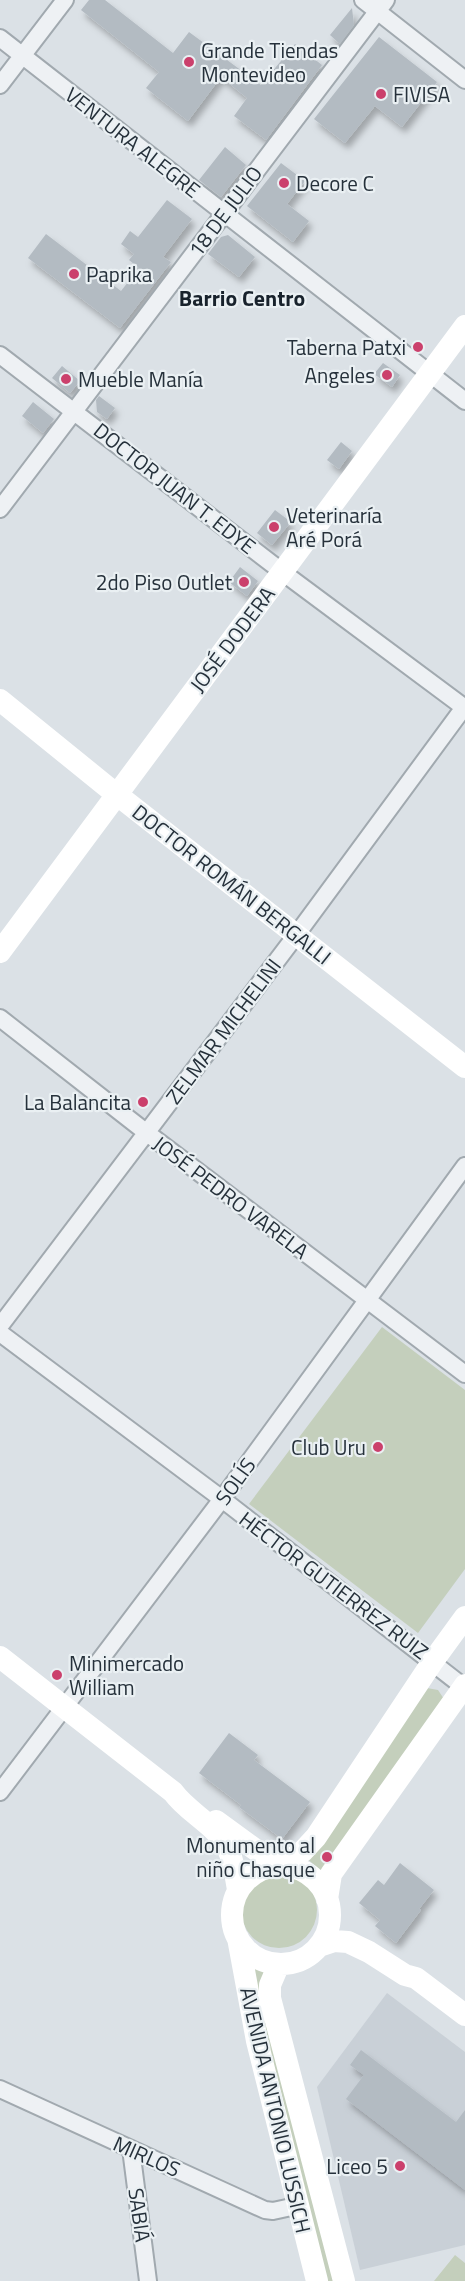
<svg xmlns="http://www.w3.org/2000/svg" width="465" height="2281" font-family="'Titillium Web',sans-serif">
	<defs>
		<filter id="shadow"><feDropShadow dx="3.5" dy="6" stdDeviation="3" flood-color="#0004"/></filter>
	</defs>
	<rect width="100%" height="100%" fill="#dbe1e6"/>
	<path fill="#c9d0d7" d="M387,1993L465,2052V2245L360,2270L317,2087Z"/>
	<path fill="#c4cfbc" d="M382,1327L465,1390V1569L418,1633L249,1504Z
		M427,1688L438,1690L444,1699L322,1871L306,1858Z
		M241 1910a38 38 0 1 1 76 0a38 38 0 1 1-76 0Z
		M253,1964L266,1968L337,2281H325L263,2040Z
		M455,2255L465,2263V2281H434Z"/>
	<path fill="#b3bbc2" filter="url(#shadow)" d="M89,0H105L173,53L189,32L261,85L295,44L322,65L266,140L234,116L247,98L221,77L188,121L146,88L159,72L81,10Z
		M352,8L354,25L340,44L330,35Z
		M379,37L437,82L402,127L375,106L345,143L314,119Z
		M225,147L246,165L221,197L199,180Z
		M281,163L305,181L287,204L309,221L293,242L247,206Z
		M167,200L192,219L163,257L171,262L120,328L28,258L46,234L121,291L139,268L129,260L134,254L121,244L130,231L138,237Z
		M228,235L255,257L239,277L208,254L221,237Z
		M383,363L400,375L392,387L374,374Z
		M62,366L80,381L70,393L52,378Z
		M99,396L115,408L107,419L97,412L96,400Z
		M33,402L54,419L43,433L22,416Z
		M341,442L352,451L339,469L327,460Z
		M275,510L291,522L272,545L257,533Z
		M240,567L258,581L247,596L229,582Z
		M229,1733L258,1755L254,1760L310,1802L282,1839L239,1807L241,1805L199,1773Z
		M400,1863L434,1890L419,1909L421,1910L396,1943L375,1926L380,1920L359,1903L378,1880L384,1885Z
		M361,2050L456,2122L465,2110V2190L346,2099L364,2075L350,2065Z"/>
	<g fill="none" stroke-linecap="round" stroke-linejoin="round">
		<defs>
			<path id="street" d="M363,0L465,80
				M0,38L465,401
				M0,85L65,0
				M0,355L289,577L465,708
				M0,509L386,0
				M0,1018L147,1133L465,1374
				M0,1326L297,934L465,706
				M0,1333L222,1499L465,1688
				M0,1792L222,1499L465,1166
				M0,2089L265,2210L273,2211L296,2206
				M131,2149L148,2281"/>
		</defs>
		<use href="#street" stroke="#a1a9af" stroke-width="20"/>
		<use href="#street" stroke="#eef1f4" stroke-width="16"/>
		<path stroke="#fff" stroke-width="22" d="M0,700L106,786L465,1067
			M0,952L465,326
			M0,1657L173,1792C188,1813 217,1825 228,1849C234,1862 236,1877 238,1890
			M216,1821L278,1866
			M280,1866L303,1851L316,1837L433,1661L465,1617
			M232 1915a49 49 0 1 1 98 0a49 49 0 1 1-98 0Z
			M327,1899L331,1874L465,1685
			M238,1938L257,2041L317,2281
			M319,1946L334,1941L348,1942L369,1952L405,1975L416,1978L465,2015
			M279,1964L270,1985V1998L344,2281"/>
	</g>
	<g fill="#cb406c" stroke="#eaf0f3" stroke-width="2">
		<circle cx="189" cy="62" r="6"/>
		<circle cx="381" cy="94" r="6"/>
		<circle cx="284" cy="183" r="6"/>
		<circle cx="74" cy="274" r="6"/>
		<circle cx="418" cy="347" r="6"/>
		<circle cx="387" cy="375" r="6"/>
		<circle cx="66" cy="379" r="6"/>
		<circle cx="274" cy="527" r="6"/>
		<circle cx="244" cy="582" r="6"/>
		<circle cx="143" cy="1102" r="6"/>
		<circle cx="378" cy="1447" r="6"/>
		<circle cx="57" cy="1675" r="6"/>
		<circle cx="327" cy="1857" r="6"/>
		<circle cx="400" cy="2166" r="6"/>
	</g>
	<g text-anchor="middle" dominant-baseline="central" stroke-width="4.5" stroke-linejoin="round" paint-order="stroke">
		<g font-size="21" fill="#26313b" stroke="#eaf0f3" text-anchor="start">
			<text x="201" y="50">Grande Tiendas<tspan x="201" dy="24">Montevideo</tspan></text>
			<text x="393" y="94">FIVISA</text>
			<text x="296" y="183">Decore C</text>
			<text x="86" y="274">Paprika</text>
			<text x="406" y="347" text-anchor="end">Taberna Patxi</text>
			<text x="375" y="375" text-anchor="end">Angeles</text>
			<text x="78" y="379">Mueble Manía</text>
			<text x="286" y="515">Veterinaría<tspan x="286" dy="24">Aré Porá</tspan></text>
			<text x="232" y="582" text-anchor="end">2do Piso Outlet</text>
			<text x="131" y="1102" text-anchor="end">La Balancita</text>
			<text x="366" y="1447" text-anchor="end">Club Uru</text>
			<text x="69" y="1663">Minimercado<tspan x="69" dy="24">William</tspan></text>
			<text x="315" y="1845" text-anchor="end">Monumento al<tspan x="315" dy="24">niño Chasque</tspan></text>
			<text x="388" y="2166" text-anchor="end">Liceo 5</text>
		</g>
		<g font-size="21" fill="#26313b" stroke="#eaf0f3">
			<text transform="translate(133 142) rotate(38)">VENTURA ALEGRE</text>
			<text transform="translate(225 211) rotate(-53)">18 DE JULIO</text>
			<text transform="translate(175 488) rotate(38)">DOCTOR JUAN T. EDYE</text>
			<text transform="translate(232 639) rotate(-53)">JOSÉ DODERA</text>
			<text transform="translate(232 884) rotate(38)">DOCTOR ROMÁN BERGALLI</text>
			<text transform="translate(223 1031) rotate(-53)">ZELMAR MICHELINI</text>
			<text transform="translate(231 1197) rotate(37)">JOSÉ PEDRO VARELA</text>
			<text transform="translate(235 1481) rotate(-54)">SOLÍS</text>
			<text transform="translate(334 1585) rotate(37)">HÉCTOR GUTIERREZ RUIZ</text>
			<text transform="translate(276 2110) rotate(77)">AVENIDA ANTONIO LUSSICH</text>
			<text transform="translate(147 2156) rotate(24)">MIRLOS</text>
			<text transform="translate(140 2215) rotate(82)">SABIÁ</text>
		</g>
		<g font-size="22" font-weight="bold" fill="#18222c" stroke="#eaf0f3">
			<text x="242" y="298">Barrio Centro</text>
		</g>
	</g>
</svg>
